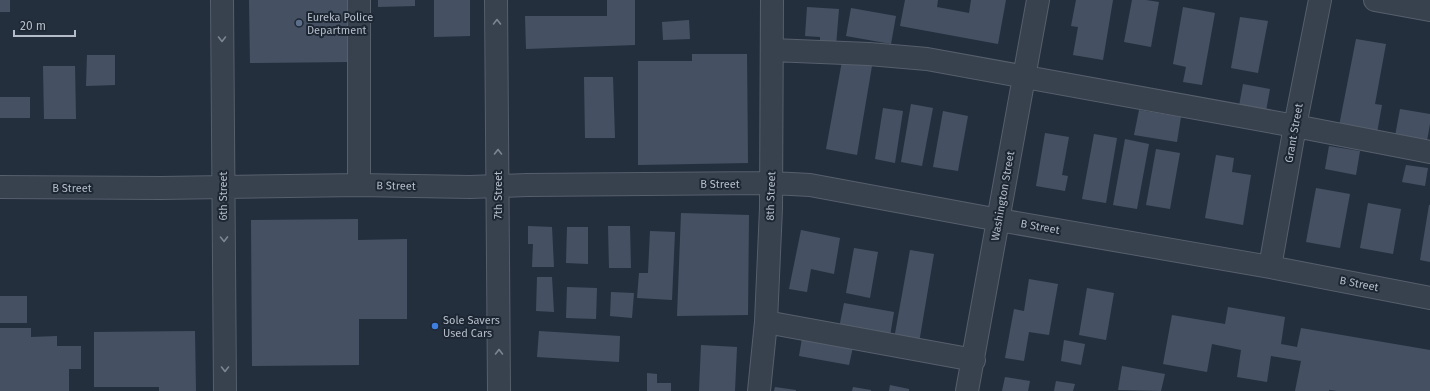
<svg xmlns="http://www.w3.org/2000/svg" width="1430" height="391" font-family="'Fira Sans',sans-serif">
	<rect width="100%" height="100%" fill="#242f3e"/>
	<path fill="#455162" d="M0,0H10V12H0Z
		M249,0H348V62L250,63Z
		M378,0H415V6L378,7Z
		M434,0H470V36L434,37Z
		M607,0H635V45L526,49L525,16H607Z
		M905,0H938L937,7L969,13L971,0H1006L998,44L900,26Z
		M1076,0H1113L1103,60L1073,55L1078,27L1071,26Z
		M1132,0H1146L1159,2L1151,47L1124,42Z
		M807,7L839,9L836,46L820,45V37L805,36Z
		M1183,7L1215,13L1202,85L1183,82L1186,67L1173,64Z
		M851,8L896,16L891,44L846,36Z
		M1240,17L1268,21L1258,73L1231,68Z
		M689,20L690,39L663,40L662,22Z
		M1356,39L1386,44L1375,104L1382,105L1377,133L1339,126Z
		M692,54H747L748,163L638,165V61H692Z
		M87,55H115V85L86,86Z
		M842,61L872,66L857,155L826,149Z
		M43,66H75L76,119H44Z
		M584,77H613L615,138H585Z
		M1243,84L1270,89L1266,111L1239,106Z
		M0,97H30V118H0Z
		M911,104L933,108L922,166L901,162Z
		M883,108L903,111L895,163L875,159Z
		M1400,109L1430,114V124L1427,141L1395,136Z
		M1139,110L1181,117L1177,142L1134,135Z
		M943,111L968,116L958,171L933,167Z
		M1045,133L1069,137L1062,175L1068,176L1065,191L1036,186Z
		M1094,134L1117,138L1106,203L1082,199Z
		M1125,139L1149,144L1137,209L1113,205Z
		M1329,146L1360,151L1356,175L1325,169Z
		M1156,149L1180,153L1170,209L1146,205Z
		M1216,155L1234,158L1232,172L1251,175L1243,225L1205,218Z
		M1406,165L1428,168L1425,186L1402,182Z
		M1316,188L1350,194L1340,248L1306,242Z
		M1368,203L1401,209L1393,254L1360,248Z
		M1429,205H1430V262L1420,260Z
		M681,213L749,215L748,315L677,316Z
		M358,219V240L407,239V319H359V365L252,366L251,220Z
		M528,226L552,227L554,267H532L533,244H528Z
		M608,226H630L631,268H609Z
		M567,227H588V264L566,263Z
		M801,230L840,238L834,274L811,269L807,292L789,289Z
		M650,231L675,232L672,300L637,298L639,273H648Z
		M854,248L878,252L870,298L846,293Z
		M910,250L934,254L919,343L894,339Z
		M537,277H552L554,312L536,311Z
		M1029,279L1058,284L1049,335L1029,332L1024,361L1005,358L1014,309L1024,311Z
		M567,287L597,288L596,319L566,318Z
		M1087,288L1114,293L1106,340L1079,335Z
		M611,292L634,293L632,318L610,316Z
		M0,296H27V323H0Z
		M844,303L894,312L890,336L839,328Z
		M1228,307L1285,317L1281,344L1297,347L1301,328L1430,350V391H1337L1329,390V391H1295L1301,361L1271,356L1267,382L1237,377L1241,350L1212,344L1207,372L1163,364L1172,315L1225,324Z
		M0,328H31V337L57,336V346H81V369H69V391H0Z
		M195,331L196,391H159V387H94V332Z
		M539,331L620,336L619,362L537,357Z
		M802,338L853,347L849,365L799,356Z
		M1064,340L1085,344L1081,365L1061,361Z
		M701,345L737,347L735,391H699Z
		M1122,366L1165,374L1161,391L1118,390Z
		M647,373L657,374V383H671V391H647Z
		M1005,377L1030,381L1028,391H1002Z
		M1056,381L1075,384L1073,391H1054Z
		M890,385L909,389V391H889Z
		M775,387L796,390V391H774Z
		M853,387L871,390V391H852Z"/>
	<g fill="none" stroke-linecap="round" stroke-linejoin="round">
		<defs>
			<path id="minor" d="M222,0L225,391
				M496,0L499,391
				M1375,0L1430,10
				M772,50L869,54L927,59L1295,126L1430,152
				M359,185V0
				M0,187L161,188L359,185L470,187L527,185L772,183L810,185L999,220L1270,267L1430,298
				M1270,267L1295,126L1320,0
				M766,322L974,360
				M759,391L766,322L771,208L772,0
				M967,391L1038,0"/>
		</defs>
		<use href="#minor" stroke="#565f6c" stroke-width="24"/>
		<use href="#minor" stroke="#38414e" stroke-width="22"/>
	</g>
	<defs><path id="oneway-chevron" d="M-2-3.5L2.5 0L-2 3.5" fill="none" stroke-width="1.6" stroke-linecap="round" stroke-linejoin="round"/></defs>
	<g stroke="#7c8592">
		<use href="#oneway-chevron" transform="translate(497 22) rotate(-90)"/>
		<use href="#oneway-chevron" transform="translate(222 39) rotate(90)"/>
		<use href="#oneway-chevron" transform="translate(498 152) rotate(-90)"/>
		<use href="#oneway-chevron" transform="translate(224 239) rotate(89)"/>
		<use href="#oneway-chevron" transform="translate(499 352) rotate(-90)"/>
		<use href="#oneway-chevron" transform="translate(225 369) rotate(90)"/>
	</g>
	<circle fill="#5c6f8a" stroke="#1d2633" stroke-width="1.5" cx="299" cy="23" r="4"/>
	<circle fill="#3f7fe0" stroke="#1d2633" stroke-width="1.5" cx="435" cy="326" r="4"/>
	<g text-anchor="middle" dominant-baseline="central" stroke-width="4" stroke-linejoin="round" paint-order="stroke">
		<g font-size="11" fill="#b4bcc9" stroke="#1d2633" text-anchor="start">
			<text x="307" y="17">Eureka Police<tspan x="307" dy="13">Department</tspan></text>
			<text x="443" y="320">Sole Savers<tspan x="443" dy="13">Used Cars</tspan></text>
		</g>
		<g font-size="11" fill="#b4bcc9" stroke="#1d2633">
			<text transform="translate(1294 133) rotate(-80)">Grant Street</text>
			<text x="720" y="184">B Street</text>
			<text transform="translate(396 186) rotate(1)">B Street</text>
			<text x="72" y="188">B Street</text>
			<text transform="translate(498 195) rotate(-90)">7th Street</text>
			<text transform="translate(223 196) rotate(-90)">6th Street</text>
			<text transform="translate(771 196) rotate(-88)">8th Street</text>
			<text transform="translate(1003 196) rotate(-80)">Washington Street</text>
			<text transform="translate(1040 227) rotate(10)">B Street</text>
			<text transform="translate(1359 284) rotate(11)">B Street</text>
		</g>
	</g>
	<path d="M14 30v6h61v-6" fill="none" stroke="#b4bcc9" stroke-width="2"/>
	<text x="20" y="30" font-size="12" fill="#b4bcc9" stroke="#1d2633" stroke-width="3" paint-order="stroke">20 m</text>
</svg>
